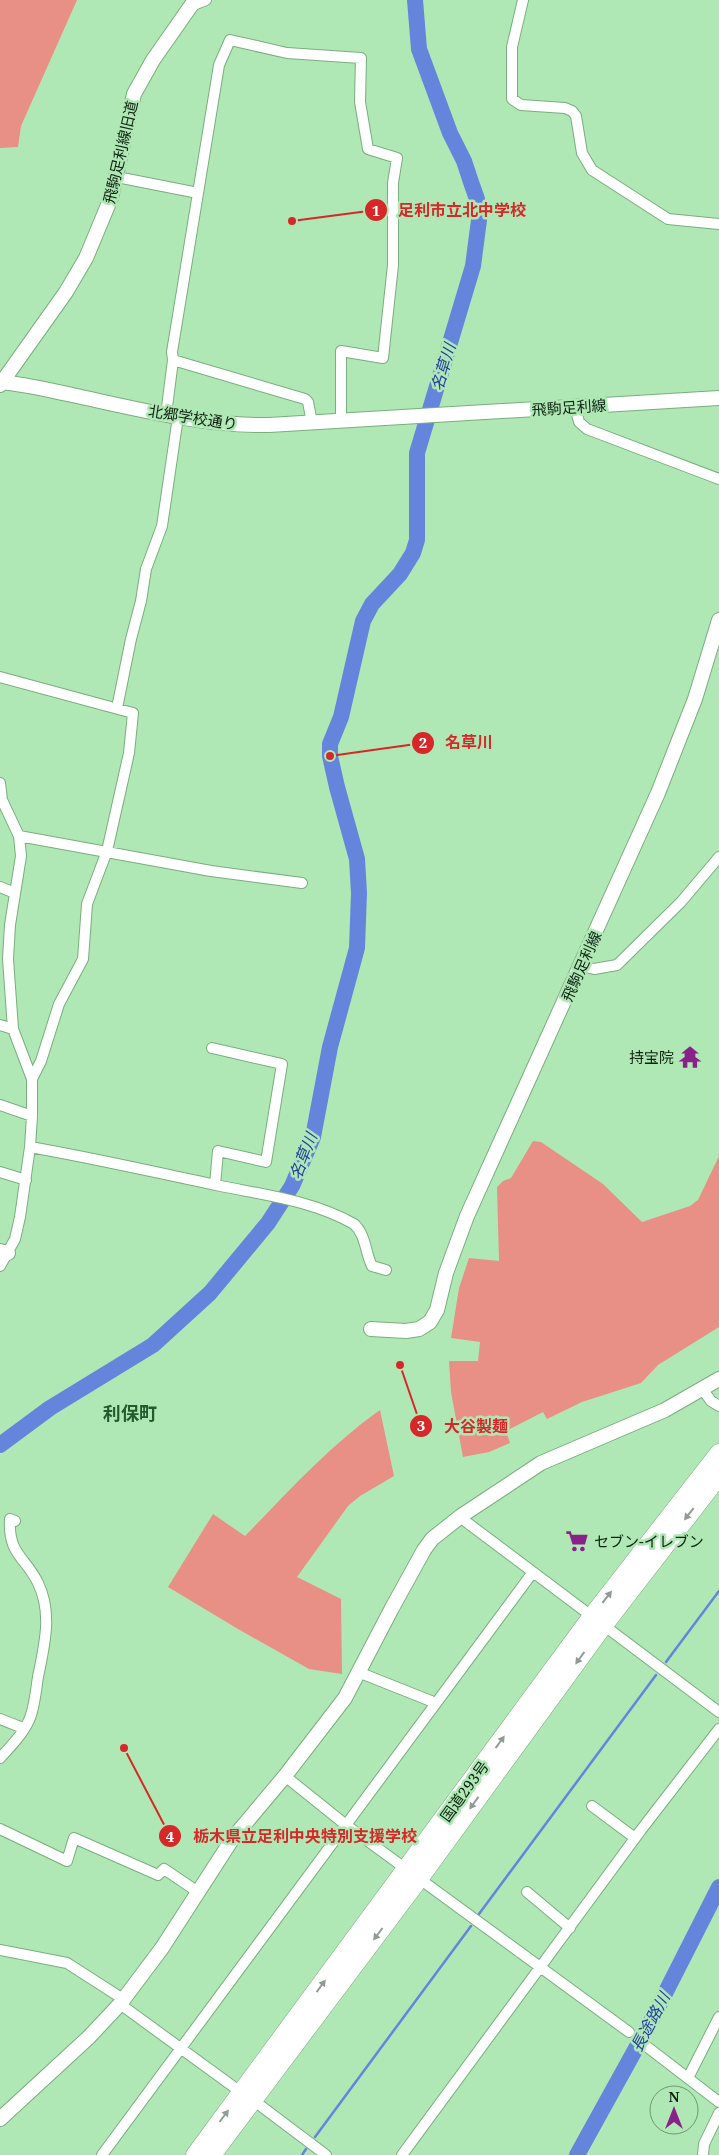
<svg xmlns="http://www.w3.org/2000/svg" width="719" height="2155" font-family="'Noto Serif','Noto Sans JP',serif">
	<rect width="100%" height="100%" fill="#b0e8b5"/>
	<path fill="#e89085" d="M0,0H77L21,126L18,147L0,148Z
		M533,1141L541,1142L603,1184L642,1222L690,1206L698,1200L719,1156V1327L658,1365L641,1383L582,1402L547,1419L543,1412L506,1431L510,1443L489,1452L463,1457L451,1392L449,1361H478L480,1342L451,1338L459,1288L469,1258L499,1261L497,1187L503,1181L511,1178Z
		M380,1410L394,1476L360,1496L348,1506L297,1577L341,1599L342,1674L309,1669L238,1629L168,1587L213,1514L245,1536C288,1492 329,1446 380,1410Z"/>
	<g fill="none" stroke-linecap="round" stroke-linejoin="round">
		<path stroke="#6585dc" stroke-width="2.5" d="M666,1662L719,1591
			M479,1914L656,1675
			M315,2137L471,1926
			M302,2155L306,2149"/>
		<path stroke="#6585dc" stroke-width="16" d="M0,1445L50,1408L153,1345L210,1293L268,1223L292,1186L313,1137L330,1047L357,948L359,893L357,859L337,787L330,756V744L341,717L363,621L372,604L400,574L413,553L417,540V453L473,266L479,220L477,199L472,185L464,161L450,133L419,49L415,0
			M577,2155L650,2023L719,1887"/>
		<defs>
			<path id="street" d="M523,0L512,47V99L521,105L565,108L572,111L576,116L582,153L592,170L668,219L719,224
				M191,6L206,0
				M117,177L198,193
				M173,360L305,399L308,402L312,423
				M575,407L579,422L587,429L719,479
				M166,415L173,360L172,352L219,65L230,40L287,53L361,58L360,102L368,149L397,158L393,183V265L383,358L341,351V421
				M0,677L133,713L129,753L107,851L87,904L83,959L59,1004L41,1061L32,1079
				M117,708L131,639L141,601L146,569L162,526L178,417
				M0,783L2,800L19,836L21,856L10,925L8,959L13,1029L32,1079V1116L30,1147L20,1217L15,1239L0,1266
				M19,836L211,871L302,883
				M0,887L15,893
				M581,966L594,969L617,965L681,902L719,857
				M0,1025L13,1029
				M212,1048L282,1064L266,1162L218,1151L215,1185
				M0,1105L32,1116
				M30,1147C93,1158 154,1172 216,1185C263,1195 312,1200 354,1224C366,1235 365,1252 372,1266L386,1270
				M0,1172L26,1180
				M703,1390L711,1401L719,1406
				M461,1516L465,1521L719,1712
				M358,1672L431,1701L435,1704
				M0,1719L23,1728
				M0,1758C11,1746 26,1731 31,1715C35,1703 36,1689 38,1677C44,1646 53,1614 38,1583C25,1556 8,1555 10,1519L15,1521
				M285,1776L346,1825L629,2032
				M592,1806L635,1838
				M0,1829L67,1861L74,1838L158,1875L164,1869L198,1892
				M527,1892L570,1928
				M0,1950L67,1963L123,1999
				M120,2004L242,2093
				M646,2046L719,2102
				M688,2078L719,2017
				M253,2100L326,2155
				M102,2155L533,1572
				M402,2155L641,1830L719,1729
				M703,2155L704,2144L719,2113"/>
			<path id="secondary" d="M0,382C24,384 48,390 72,395C137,409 202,426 269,425L719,398
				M0,385L66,292L86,258L111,198L134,94L153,60L195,0
				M0,1251L8,1253
				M371,1329L406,1331L419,1329L430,1322L437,1310L446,1273L467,1216L658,793L695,699L719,620
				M0,2119L89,2037L120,2004L162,1948L233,1838L285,1776L345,1698L392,1608L424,1550L432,1539L461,1516L541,1463L665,1410L719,1379"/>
			<path id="highway" d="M195,2155L592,1616L719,1453
				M212,2155L419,1879L604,1625L719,1476"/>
		</defs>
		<use href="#street" stroke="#79ae7e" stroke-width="12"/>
		<use href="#secondary" stroke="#79ae7e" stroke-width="16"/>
		<use href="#highway" stroke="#79ae7e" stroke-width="19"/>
		<use href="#street" stroke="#fff" stroke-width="10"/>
		<use href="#secondary" stroke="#fff" stroke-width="14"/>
		<use href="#highway" stroke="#fff" stroke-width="18"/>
	</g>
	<defs><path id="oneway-solid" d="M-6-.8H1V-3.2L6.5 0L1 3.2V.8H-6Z" transform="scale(1.25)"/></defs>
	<g fill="#929b93">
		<use href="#oneway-solid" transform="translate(689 1514) rotate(128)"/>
		<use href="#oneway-solid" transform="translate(607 1597) rotate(-52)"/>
		<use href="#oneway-solid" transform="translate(580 1658) rotate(126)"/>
		<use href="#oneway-solid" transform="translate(500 1742) rotate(-54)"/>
		<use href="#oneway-solid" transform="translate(474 1803) rotate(126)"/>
		<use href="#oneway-solid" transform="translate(378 1934) rotate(127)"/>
		<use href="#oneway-solid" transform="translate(321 1986) rotate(-54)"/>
		<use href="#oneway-solid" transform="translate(224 2116) rotate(-53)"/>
	</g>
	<defs>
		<symbol id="temple-bare" viewBox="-9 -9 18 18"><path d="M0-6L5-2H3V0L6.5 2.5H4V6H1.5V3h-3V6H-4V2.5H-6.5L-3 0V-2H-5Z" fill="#882289" stroke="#b0e8b5" stroke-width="2.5" paint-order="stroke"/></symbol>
		<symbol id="supermarket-bare" viewBox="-9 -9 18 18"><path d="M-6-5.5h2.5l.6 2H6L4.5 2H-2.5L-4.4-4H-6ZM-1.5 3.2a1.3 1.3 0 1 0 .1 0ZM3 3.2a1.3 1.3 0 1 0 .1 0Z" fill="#882289" stroke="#b0e8b5" stroke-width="2.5" paint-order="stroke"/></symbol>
	</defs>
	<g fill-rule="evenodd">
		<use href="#temple-bare" x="674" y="1041" width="32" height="32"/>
		<use href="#supermarket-bare" x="561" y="1525" width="32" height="32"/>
	</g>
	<g text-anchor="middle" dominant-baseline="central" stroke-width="5" stroke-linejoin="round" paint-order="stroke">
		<g font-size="15" fill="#0c210f" stroke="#b0e8b5">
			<text transform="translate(120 152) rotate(-77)">飛駒足利線旧道</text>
			<text transform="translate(569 407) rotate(-4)">飛駒足利線</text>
			<text transform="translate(193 417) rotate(9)">北郷学校通り</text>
			<text transform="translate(581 966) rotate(-66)">飛駒足利線</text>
			<text transform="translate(464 1791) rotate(-54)">国道293号</text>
		</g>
		<g font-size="15" fill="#0c210f" stroke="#b0e8b5" text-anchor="end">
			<text x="674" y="1057">持宝院</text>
			<text x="594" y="1541" text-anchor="start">セブン-イレブン</text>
		</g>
		<g font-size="16" font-style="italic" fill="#233da2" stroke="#b0e8b5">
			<text transform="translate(443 367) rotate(-73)">名草川</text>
			<text transform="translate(303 1156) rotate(-69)">名草川</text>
			<text transform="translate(650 2022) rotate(-62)">長途路川</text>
		</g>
		<g font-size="18" font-weight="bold" fill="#25592e" stroke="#b0e8b5">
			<text x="130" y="1413">利保町</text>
		</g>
	</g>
	<path fill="none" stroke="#d62828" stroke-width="2" d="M292 221L376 210M330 756L423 743M400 1365L421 1426M124 1748L170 1836"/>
	<g fill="#d62828" stroke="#b0e8b5" stroke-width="2">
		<circle cx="292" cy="221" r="5"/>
		<circle cx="330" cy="756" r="5"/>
		<circle cx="400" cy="1365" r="5"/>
		<circle cx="124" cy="1748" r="5"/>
		<circle cx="376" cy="210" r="12"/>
		<circle cx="423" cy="743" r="12"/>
		<circle cx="421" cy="1426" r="12"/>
		<circle cx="170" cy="1836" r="12"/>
	</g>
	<g font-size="15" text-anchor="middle" font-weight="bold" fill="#fff">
		<text x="376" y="216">1</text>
		<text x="423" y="748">2</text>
		<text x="421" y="1431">3</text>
		<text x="170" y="1842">4</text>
	</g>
	<g font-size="16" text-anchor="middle" font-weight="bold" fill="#d62828" stroke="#b0e8b5" stroke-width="5" stroke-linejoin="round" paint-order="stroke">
		<text x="462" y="216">足利市立北中学校</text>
		<text x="469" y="748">名草川</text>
		<text x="476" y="1432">大谷製麺</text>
		<text x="305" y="1842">栃木県立足利中央特別支援学校</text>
	</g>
	<g transform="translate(674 2110)"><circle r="24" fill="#b0e8b5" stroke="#6e9873"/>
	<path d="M0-4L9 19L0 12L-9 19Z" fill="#882289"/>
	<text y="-8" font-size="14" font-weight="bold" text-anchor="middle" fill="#0c210f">N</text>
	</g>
</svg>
